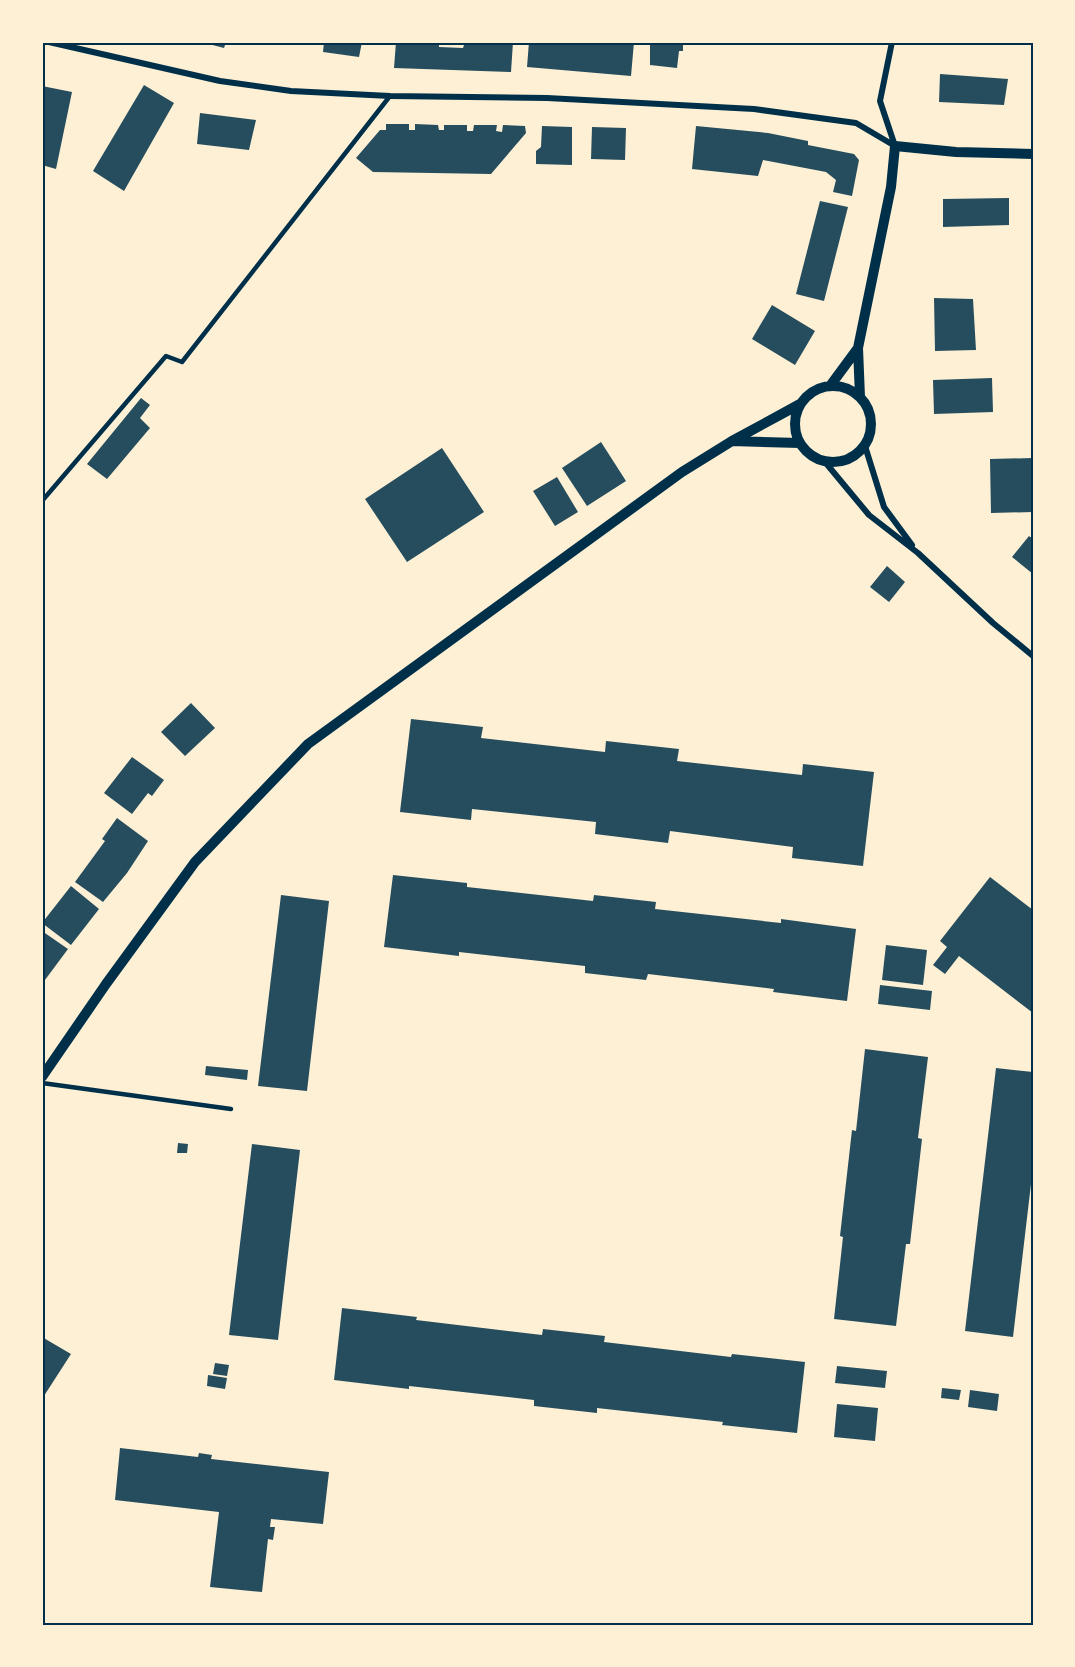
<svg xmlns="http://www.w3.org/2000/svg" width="1075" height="1667" font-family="'Sofia Sans Condensed',sans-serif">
	<rect width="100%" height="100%" fill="#fdf0d5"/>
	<path fill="#264d5e" d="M201,42H226L224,48Z
		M324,42H362L359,57L323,52Z
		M396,42H439V47L463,48L465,42H513L511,72L394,68Z
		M529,42H634L631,76L527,67Z
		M650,42H683V51H679L677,68L650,65Z
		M940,74L1008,79L1004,105L939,102Z
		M144,85L174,103L124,191L93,171Z
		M42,86L72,92L56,169L42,165Z
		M200,113L256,120L249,150L197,144Z
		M386,124H409V130H415V124L438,125L439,130H444V125H467V131H473L474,125H497L496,131L502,132L503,125L525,126L526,133L491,174L373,172L356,158L380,130H386Z
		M542,126L572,127V165L536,164V151L541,147Z
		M696,126L768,133L808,141V145L854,154L859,160L852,196L833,192L836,180L826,172L763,160L758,176L692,169Z
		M592,127L626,128L625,160L591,159Z
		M1009,198V225L943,227V199Z
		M820,201L848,207L824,301L796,294Z
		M934,298L973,299L976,350L935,351Z
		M772,305L815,331L795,365L752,339Z
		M992,378L993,412L934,414L933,380Z
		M141,398L150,405L140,418L150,428L107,479L87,464Z
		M601,442L626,481L587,506L562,468Z
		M442,448L484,512L407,562L365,499Z
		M1032,458L1033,512L991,513L990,459Z
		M557,477L578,512L555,526L533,491Z
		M1029,536L1033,539V574L1012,557Z
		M887,566L905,582L889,602L870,587Z
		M191,703L215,728L185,756L161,732Z
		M411,719L483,727L481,738L605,752L606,741L679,749L677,761L802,775L803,764L874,772L863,866L792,858L793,847L670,831L668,843L595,834L596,822L472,809L471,820L400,812Z
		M132,757L164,780L152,796L148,793L132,814L104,793Z
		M117,818L148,841L127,873L103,902L75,882L105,841L102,839Z
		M393,875L467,883V887L593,901L594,895L656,902L655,909L781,923V919L856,929L847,1001L773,992L774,989L648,974L646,980L585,973V966L459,952V956L384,947Z
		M990,877L1033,910V1013L959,956L945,974L933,965L947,947L940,941Z
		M71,886L99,909L71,945L42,923Z
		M281,895L329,901L307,1091L258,1086Z
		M42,931L68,949L42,984Z
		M886,945L927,950L923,985L882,980Z
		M880,985L932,991L930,1010L878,1004Z
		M865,1049L928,1057L918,1138L922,1139L910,1244H906L896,1326L834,1319L843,1237L840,1236L852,1130L856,1131Z
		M206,1066L248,1070L247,1080L205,1075Z
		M996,1068L1033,1072V1167L1013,1337L965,1331Z
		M178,1143L188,1144L187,1153H177Z
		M252,1144L300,1150L278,1340L229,1335Z
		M342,1308L417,1317L416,1320L542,1335L543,1329L605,1336L604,1342L731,1357L732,1354L805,1362L797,1433L722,1425L723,1422L597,1408V1413L534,1406V1400L409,1386V1389L334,1380Z
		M42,1337L71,1354L42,1399Z
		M215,1363L229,1365L227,1376L213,1374Z
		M837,1366L887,1371L885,1388L835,1383Z
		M208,1375L227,1378L225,1389L207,1386Z
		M942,1388L961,1390L959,1400L941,1398Z
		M970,1390L999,1394L997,1411L968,1407Z
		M837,1404L878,1408L875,1441L834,1437Z
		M120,1448L198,1457L199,1453L212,1455L211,1459L329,1472L323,1524L271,1519L270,1527H275L273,1540L268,1539L262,1592L210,1587L219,1512L115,1500Z"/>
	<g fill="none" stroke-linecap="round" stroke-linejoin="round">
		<path stroke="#003049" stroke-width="4.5" d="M42,501L166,356L182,362L390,96
			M42,1083L231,1109"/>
		<path stroke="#003049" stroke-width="6" d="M49,42L220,81L291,91L390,96L547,98L754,109L856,123L895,146
			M892,42L880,101L895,146
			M865,446L884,507L912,545
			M825,462L869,515L918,553L993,623L1033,656"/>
		<path stroke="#003049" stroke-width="10" d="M830,386L858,348
			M795 424a38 38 0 1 1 76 0a38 38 0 1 1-76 0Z
			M860,397L858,348L891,187L895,146L956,152L1033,154
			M732,441L800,443
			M42,1077L106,984L195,862L308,744L682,472L732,441L800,404"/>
	</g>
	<rect width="1075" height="1667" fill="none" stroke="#fdf0d5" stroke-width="87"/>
	<rect x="44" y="44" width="988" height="1580" fill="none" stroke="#003049" stroke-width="2"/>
</svg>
